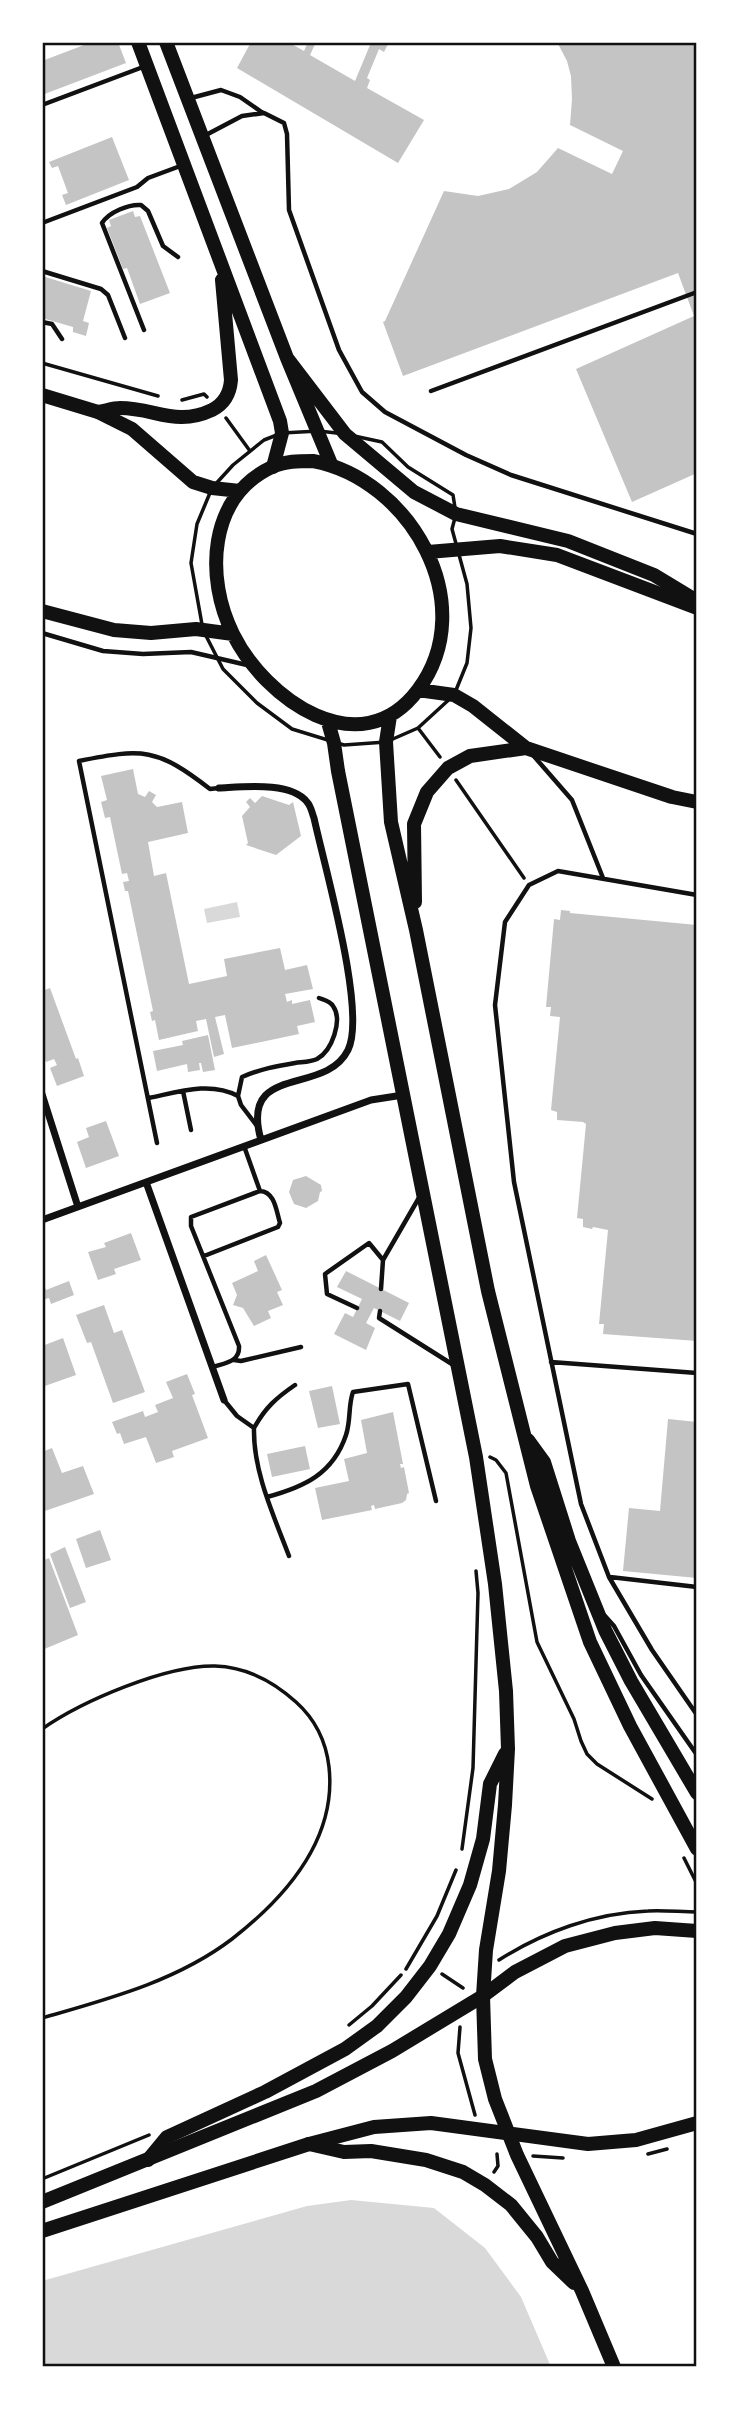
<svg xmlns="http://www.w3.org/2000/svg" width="739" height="2409" font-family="Manrope,sans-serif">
	<rect width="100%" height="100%" fill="#fff"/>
	<path fill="#d9d9d9" d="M237,902L240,917L207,923L204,909Z
		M351,2200L434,2208L485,2248L521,2297L551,2367H42V2281L307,2206Z"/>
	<path fill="#c4c4c4" d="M83,42H118L126,63L42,95V61L84,45Z
		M251,42H288L304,51L308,42H316L310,55L355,81L370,45L363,42H389L384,52L379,49L367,78L370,80L367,88L424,120L398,163L237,68Z
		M557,42H697V473L632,502L576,369L694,316L678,273L403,376L383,322L385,321L444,191L478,196L509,189L537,172L558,148L612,174L623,151L570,125L572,99L571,76L567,61Z
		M112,137L129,180L66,205L62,195L68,193L58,166L52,168L49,162Z
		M133,211L135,217L140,216L170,293L140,304L127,268L123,269L107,228L111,226L109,220Z
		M42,276L91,291L83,321L89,323L86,336L73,332V327L42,318Z
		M133,769L138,794L145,797L149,791L156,795L152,802L157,807L182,802L188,833L148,842L154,876L166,873L189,984L227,976L224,959L280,948L285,970L307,965L313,989L285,994L287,1002L292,1000V1004L310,1000L315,1022L297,1026L299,1034L232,1048L225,1015L215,1017L224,1054L214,1057L206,1019L196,1021L198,1031L159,1040L155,1020L152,1021L150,1012L153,1011L128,891H125L123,882L129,881L127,873L122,874L110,817L105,818L101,802L107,800L101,776Z
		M262,796L289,805L293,802L301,836L276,855L246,845L248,843L242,816L250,807L246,802L250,798L255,803Z
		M561,910L570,911V913L697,925V1341L603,1334L604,1324H599L608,1230L593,1227L592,1229L583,1227V1219L577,1218L586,1124L583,1122L557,1120V1112L551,1110L560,1017L550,1016L551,1007H546L554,919L560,920Z
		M50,988L76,1059L78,1058L84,1076L57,1086L50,1068L57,1065L54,1059L46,1062L42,1052V991Z
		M208,1035L215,1070L203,1072L201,1063H199L200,1070L188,1072L187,1064L157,1071L153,1051L183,1045L182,1041Z
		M106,1121L119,1156L86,1168L77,1142L89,1137L86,1128Z
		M306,1176L321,1185L322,1191L320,1192L318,1201L306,1208L294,1204L289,1192L293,1180Z
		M131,1233L141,1260L114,1269L116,1274L98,1280L88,1252L106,1247L104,1243Z
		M266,1255L282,1290L277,1292L283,1305L268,1311L271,1318L254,1326L243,1308L233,1305L237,1295L232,1283L258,1271L254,1261Z
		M346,1271L409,1303L400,1321L374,1308L366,1323L375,1328L366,1350L334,1334L345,1313L353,1317L362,1299L337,1287Z
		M42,1280L46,1290L69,1281L74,1295L51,1304L49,1298L42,1300Z
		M104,1305L114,1333L122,1330L145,1392L113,1403L91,1342L87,1343L76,1315Z
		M63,1338L76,1375L42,1387V1346Z
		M187,1374L195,1394L192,1395L208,1438L172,1451L174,1457L156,1463L146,1437L124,1444L120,1433L117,1434L112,1422L143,1411L145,1417L158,1412L155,1405L173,1398L166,1382Z
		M332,1386L340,1424L318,1428L309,1391Z
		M393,1412L403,1464H400L401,1468L404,1467L409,1493L407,1494L406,1500L402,1503L375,1509L374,1505L371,1506L372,1510L322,1520L315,1488L349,1481L344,1459L367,1453L361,1420Z
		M668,1419L697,1422V1578L623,1571L629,1508L660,1511Z
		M305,1446L310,1469L272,1477L267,1454Z
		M52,1448L62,1473L83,1466L94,1494L42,1512V1452Z
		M100,1530L111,1560L86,1568L76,1539Z
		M65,1547L86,1602L70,1608L50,1554Z
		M49,1558L78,1635L42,1650V1561Z"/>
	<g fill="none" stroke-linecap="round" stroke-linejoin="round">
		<path stroke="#111" stroke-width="3.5" d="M42,363L158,396
			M182,400L204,394L207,397
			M226,418L250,451
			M319,431L345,434L382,442L408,467L453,495L456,514L452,529L467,584L471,628L467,663L454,695L418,728L386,742L344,745L292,729L257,703L223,669L203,630L191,563L197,524L212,488L233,465L264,440L282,433Z
			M418,728L440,757
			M456,780L524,878
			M490,1457L496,1460L506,1473L537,1642L574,1719L581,1741L587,1754L597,1764L652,1799
			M42,1729C82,1701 166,1665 215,1666C246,1667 274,1682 296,1702C316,1720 326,1741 329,1767C337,1839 286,1897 232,1939C177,1981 108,1999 42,2018
			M462,1849L473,1768L478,1593L476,1571
			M684,1858L697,1884
			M499,1960C543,1932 595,1913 648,1911C664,1910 681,1912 697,1912
			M406,1969L437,1916L456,1870
			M442,1974L463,1988
			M349,2025L372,2006L401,1975
			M460,2027L458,2053L475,2115
			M648,2154L667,2149
			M533,2156L563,2158
			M494,2172L498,2166L497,2154
			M42,2179L149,2135"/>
		<path stroke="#111" stroke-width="4.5" d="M191,98L221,90L240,97L263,113
			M42,105L143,67
			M204,136L242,116L264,113L284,123L287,134L289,210L339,350L362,392L385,412L466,455L511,475L697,534
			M42,223L137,187L148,178L183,165
			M42,271L101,289L108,295L125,338
			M42,322L52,324L62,339
			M144,330L102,223C109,212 129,204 141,205L148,211L163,246L178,257
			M431,391L697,292
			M42,633L103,651L143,654L191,652L247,665
			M532,754L572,800L603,878
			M697,895L558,871L529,885L505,922L495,1005L514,1182L581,1504L609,1577L652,1650L697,1715
			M183,1091L191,1130
			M238,1096L242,1077C260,1069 277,1066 295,1063C302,1062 311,1062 317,1059C332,1051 343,1020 333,1006C330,1001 324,1000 319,998
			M149,1098C178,1092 210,1081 238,1096L241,1105L257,1126
			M157,1143L79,761C143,748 157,748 210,789L219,788
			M244,1146L260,1191
			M204,1256L278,1227L280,1223C276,1210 275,1192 260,1191L191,1217V1226L239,1346C240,1362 225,1363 213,1367
			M381,1289L383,1260L420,1196
			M357,1308L327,1294L325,1274L369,1243L383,1260
			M380,1311L379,1318L455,1366
			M234,1360L241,1361L301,1347
			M551,1362L697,1373
			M224,1400L237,1416L254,1428C253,1472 274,1516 289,1556
			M254,1428C265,1408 276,1398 295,1385
			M267,1497C304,1487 333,1474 346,1435C351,1420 348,1406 353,1392L408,1384L436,1501
			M610,1577L697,1587
			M605,1616L614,1626L641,1675L697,1755"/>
		<path stroke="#111" stroke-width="7" d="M219,788C242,787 291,781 307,802C311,806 312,813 314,818C324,865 367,1012 348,1050C325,1097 239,1062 261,1140
			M42,1094L78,1207
			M146,1182L224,1400
			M42,1220L371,1100L403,1095"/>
		<path stroke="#111" stroke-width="14" d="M138,42L280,421L282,433L273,467
			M166,42L287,358L331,464
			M287,358L345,434L414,492L456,514L568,541L654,575L697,601
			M98,412C105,411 113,408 120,408C155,408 176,427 212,410C224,404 230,393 231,380L222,280
			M42,2202L316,2091L392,2051L483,1996L515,1972L565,1946L615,1933L655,1928L697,1931
			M42,2231L309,2144L374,2127L431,2123L588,2144L636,2140L697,2123"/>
		<path stroke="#111" stroke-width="14" d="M42,395L98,412L132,429L193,482L212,488L240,491
			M313,461C410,479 482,604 418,690C360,767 265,699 233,634C205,578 208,497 272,467C285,461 299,461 313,461Z
			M428,552L500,546L557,555L697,608
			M42,611L114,630L151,633L196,629L233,634
			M418,690L454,695L473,706L526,748L672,797L697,802
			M390,716L386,742L391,822L416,930L488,1291L537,1486L590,1642L630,1726L697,1849
			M328,722L334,743L338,771L476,1457L495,1584L506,1691L508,1749L505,1805L499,1871L486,1950L483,1996L485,2059L495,2099L517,2155L582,2291L614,2367
			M415,902L414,824L427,792L448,768L470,756L526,748
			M528,1440L544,1462L569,1541L605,1630L631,1681L697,1793
			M309,2144L344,2152L371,2151L426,2160L463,2172L485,2185L511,2205L537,2237L552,2262L574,2283
			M148,2160L167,2137L265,2092L345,2049L377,2026L406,1997L430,1966L449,1934L470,1885L483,1839L490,1784L505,1754"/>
	</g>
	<rect width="739" height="2409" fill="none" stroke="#ffffff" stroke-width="88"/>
	<rect x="44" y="44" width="651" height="2321" fill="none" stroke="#111" stroke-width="2.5"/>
</svg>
